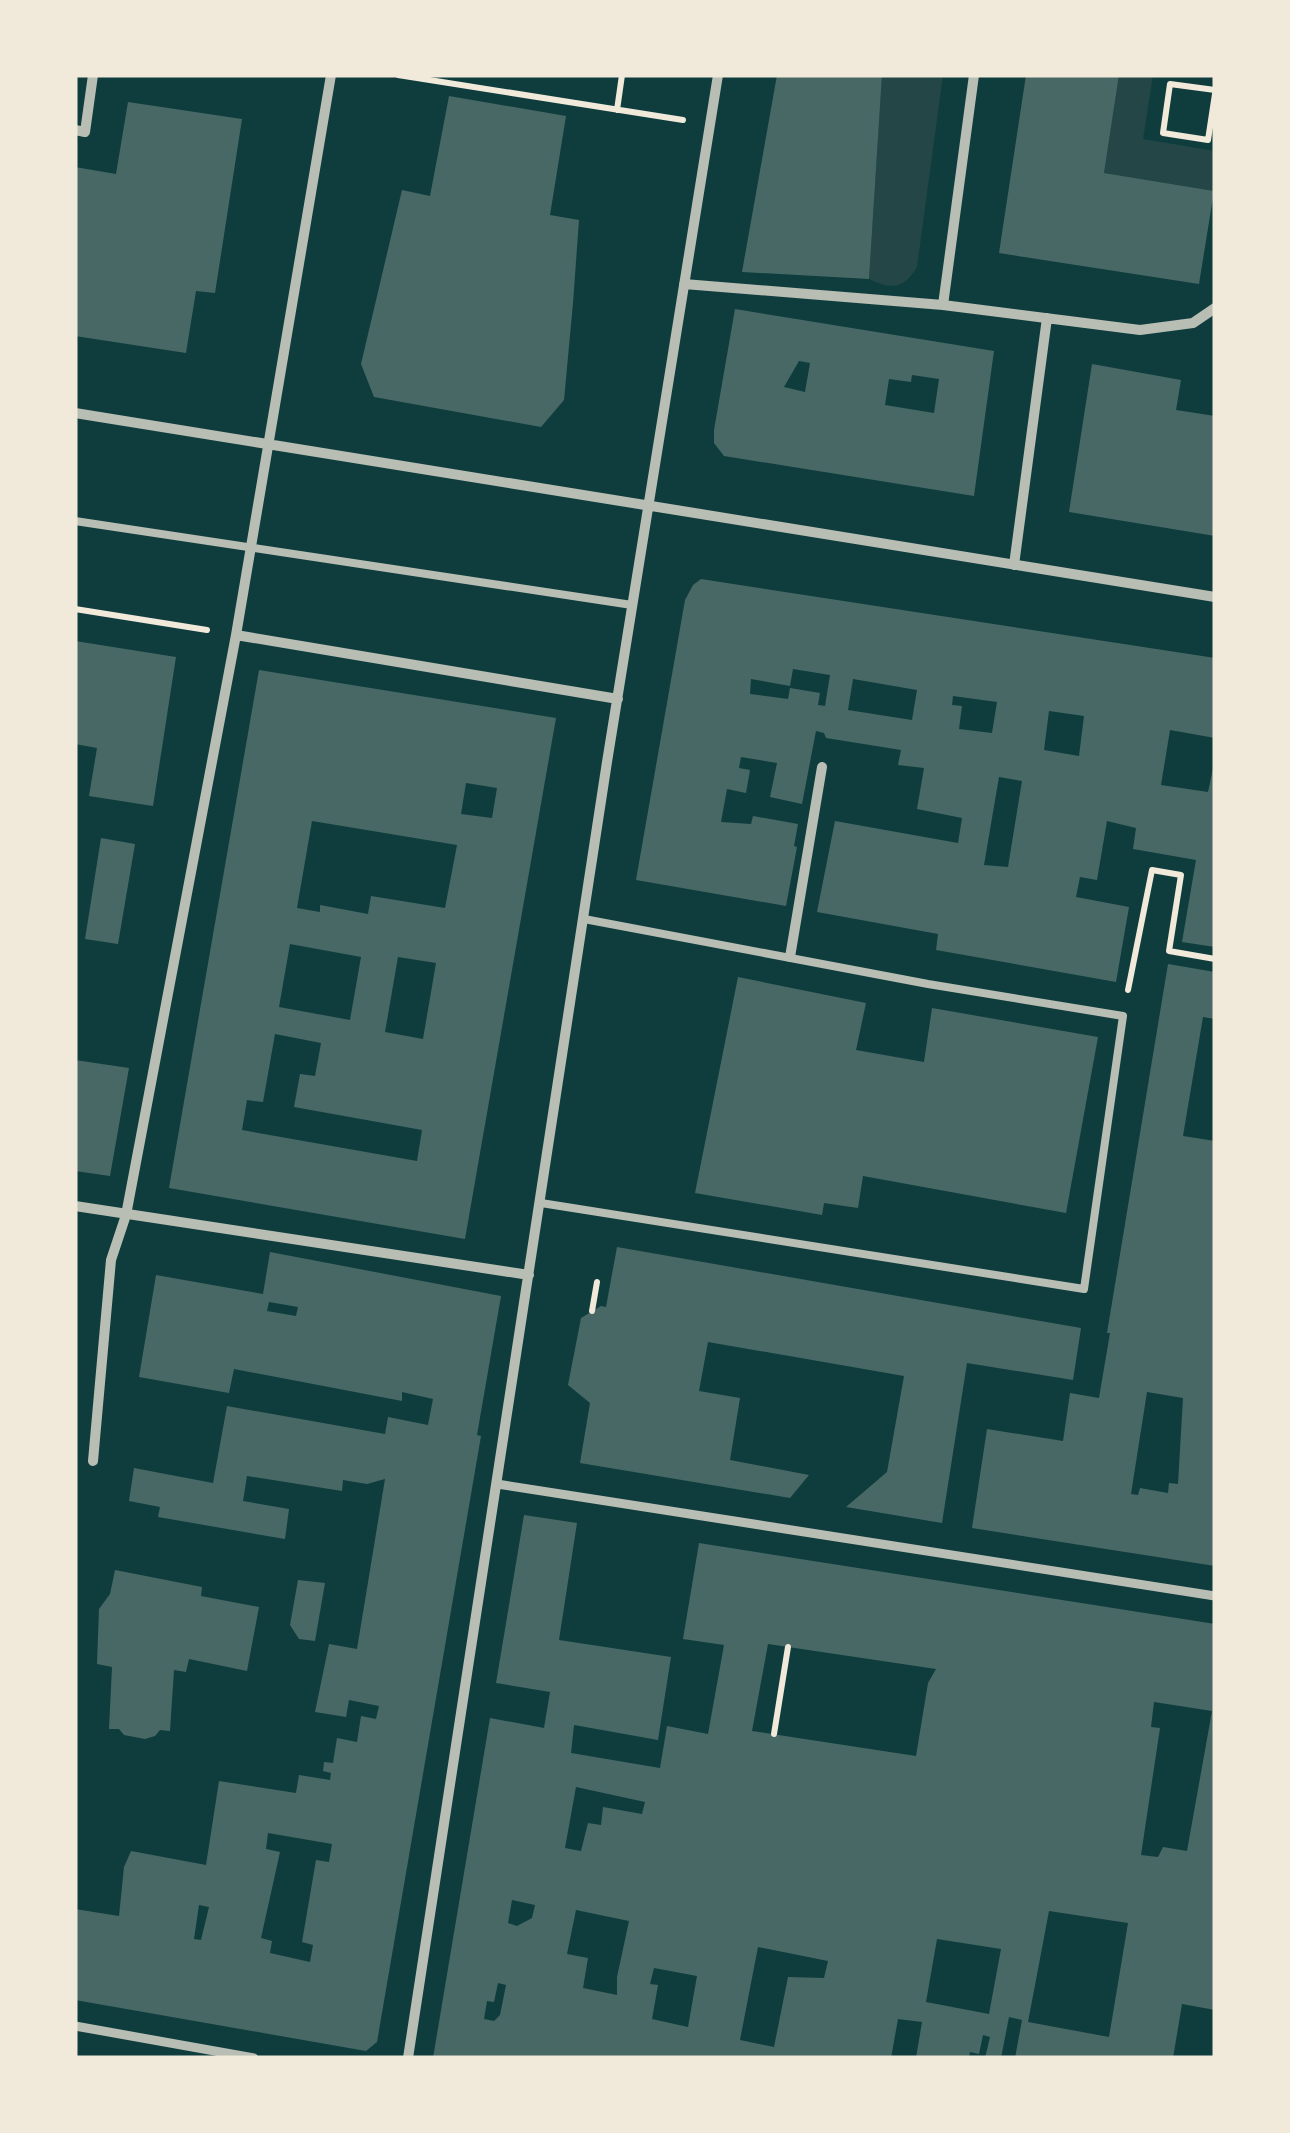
<svg xmlns="http://www.w3.org/2000/svg" width="1290" height="2133" font-family="Cabin,sans-serif">
	<rect width="100%" height="100%" fill="#0f3d3e"/>
	<path fill="#244646" d="M882,75H943L917,267C904,289 891,290 869,279Z
		M1119,75H1153L1143,139L1215,151L1214,191L1104,173Z"/>
	<path fill="#486865" fill-rule="evenodd" d="M777,75H882L869,279L742,272Z
		M1026,75H1119L1104,173L1214,191L1199,284L999,253Z
		M449,96L566,116L550,215L579,220L573,303L564,400L541,427L374,397L361,364L402,190L430,196Z
		M128,102L242,119L215,293L196,291L186,353L75,336V167L116,174Z
		M735,309L994,351L974,496L724,456L714,443V430ZM799,361L810,363L805,392L784,387ZM912,375L939,379L934,413L885,405L889,379L911,382Z
		M1092,364L1181,380L1176,410L1215,416V536L1069,512Z
		M701,579L1215,658V738L1170,730L1161,785L1208,792L1215,759V947L1182,942L1196,860L1133,849L1136,828L1107,821L1097,880L1080,877L1076,897L1129,907L1116,982L936,950L938,934L817,912L835,821L958,843L962,818L917,809L924,768L898,765L901,750L826,738L824,733L816,731L802,804L770,797L777,763L741,757L739,768L750,770L746,793L727,789L721,822L751,824L753,816L798,824L794,846L797,847L786,906L636,880L685,600L693,585ZM793,669L830,675L825,706L818,705L820,693L790,688L788,699L750,694L751,679L790,686ZM853,679L917,690L912,720L848,710ZM953,696L997,702L992,733L959,729L962,706L952,705ZM1049,711L1084,716L1079,756L1044,750ZM999,777L1022,781L1008,867L984,865Z
		M75,641L176,657L153,806L89,796L97,748L75,744Z
		M259,670L556,718L465,1239L169,1188ZM466,783L497,788L492,818L461,814ZM312,821L457,845L445,908L371,896L368,914L320,905V912L297,908ZM290,944L361,957L350,1020L279,1007ZM398,957L436,963L423,1039L385,1032ZM275,1034L321,1043L315,1076L300,1074L294,1107L422,1130L417,1161L242,1130L247,1100L263,1102Z
		M101,838L135,844L118,944L85,939Z
		M1168,964L1215,972V1019L1203,1017L1183,1136L1215,1141V1566L972,1528L987,1429L1063,1441L1070,1393L1099,1398L1110,1333H1107ZM1147,1392L1183,1398L1178,1484L1169,1483L1168,1493L1140,1488L1138,1495L1131,1494Z
		M738,977L866,1003L856,1050L924,1062L932,1008L1098,1037L1066,1213L863,1176L858,1208L824,1203L822,1215L695,1193Z
		M75,1060L129,1068L110,1176L75,1171Z
		M617,1247L1081,1328L1073,1380L967,1363L942,1523L846,1507L887,1472L904,1376L708,1342L699,1391L740,1398L730,1460L809,1475L790,1498L580,1463L590,1403L568,1385L581,1318L601,1306L606,1307Z
		M270,1252L501,1296L477,1435L481,1436L377,2042L366,2051L75,2000V1909L119,1916L124,1867L131,1851L206,1865L219,1781L296,1793L299,1775L330,1780L331,1773L323,1771L324,1762L333,1763L337,1738L357,1742L361,1716L376,1719L379,1706L349,1700L346,1717L315,1712L329,1644L357,1649L385,1479L367,1484L343,1480L342,1491L247,1476L243,1501L289,1509L285,1539L158,1517L160,1507L129,1501L134,1468L213,1483L227,1406L385,1434L388,1417L428,1425L433,1399L402,1392V1401L234,1369L229,1393L139,1377L156,1275L263,1294ZM269,1302L298,1307L296,1316L267,1311ZM268,1833L332,1844L329,1862L316,1860L302,1942L313,1945L310,1962L270,1953L272,1941L261,1938L280,1852L266,1849ZM199,1905L209,1907L201,1940L194,1939Z
		M524,1515L577,1523L559,1640L671,1657L658,1740L574,1725L571,1753L660,1768L667,1726L708,1734L724,1645L683,1639L699,1543L1215,1624V2010L1182,2004L1173,2058H1015L1022,2020L1009,2017L1001,2058H985L990,2037L983,2035L979,2054L970,2052L969,2058H916L922,2022L898,2019L891,2058H433L490,1718L544,1728L550,1692L496,1683ZM768,1644L936,1669L928,1683L916,1756L752,1731ZM1154,1702L1212,1711L1187,1851L1163,1847L1158,1857L1141,1855L1160,1728L1151,1727ZM576,1787L645,1802L642,1814L603,1807L601,1825L588,1823L581,1851L565,1848ZM512,1900L535,1905L532,1918L517,1926L508,1923ZM576,1910L629,1921L617,1977V1995L583,1988L588,1958L567,1954ZM1049,1911L1128,1923L1109,2037L1028,2022ZM937,1939L1001,1949L989,2014L926,2002ZM758,1947L828,1961L824,1978L788,1977L774,2047L740,2040ZM654,1968L697,1976L688,2027L652,2019L658,1985L650,1984ZM498,1983L506,1985L500,2015L494,2021L484,2019L487,2001L494,2002Z
		M115,1570L202,1587L201,1596L259,1607L247,1671L189,1659L186,1672L174,1670L170,1731L160,1730L155,1736L145,1739L124,1735L119,1729H109L112,1667L97,1664L99,1609L110,1594Z
		M298,1580L325,1583L315,1641L299,1639L290,1625Z"/>
	<g fill="none" stroke-linecap="round" stroke-linejoin="round">
		<path stroke="#f1e9da" stroke-width="6" d="M398,75L683,120
			M1215,90L1170,84L1163,133L1208,140L1215,94
			M617,110L622,75
			M75,609L207,630
			M1128,990L1152,870L1181,875L1169,951L1215,959
			M592,1311L597,1282
			M774,1734L788,1647"/>
		<path stroke="#b8beb3" stroke-width="8" d="M75,521L632,605
			M541,1203L1084,1289L1123,1016L928,984L584,919"/>
		<path stroke="#b8beb3" stroke-width="9" d="M497,1484L1215,1596
			M75,2026L254,2058"/>
		<path stroke="#b8beb3" stroke-width="10" d="M75,130L85,132L93,75
			M684,284L943,305L1140,330L1193,323L1215,308
			M943,305L974,75
			M75,413L1215,597
			M1014,565L1047,318
			M236,635L618,699
			M790,957L822,767
			M75,1206L529,1275
			M93,1461L111,1260L126,1215L236,635L331,75
			M408,2058L607,762L718,75"/>
	</g>
	<rect width="1290" height="2133" fill="none" stroke="#f1e9da" stroke-width="155"/>
</svg>
